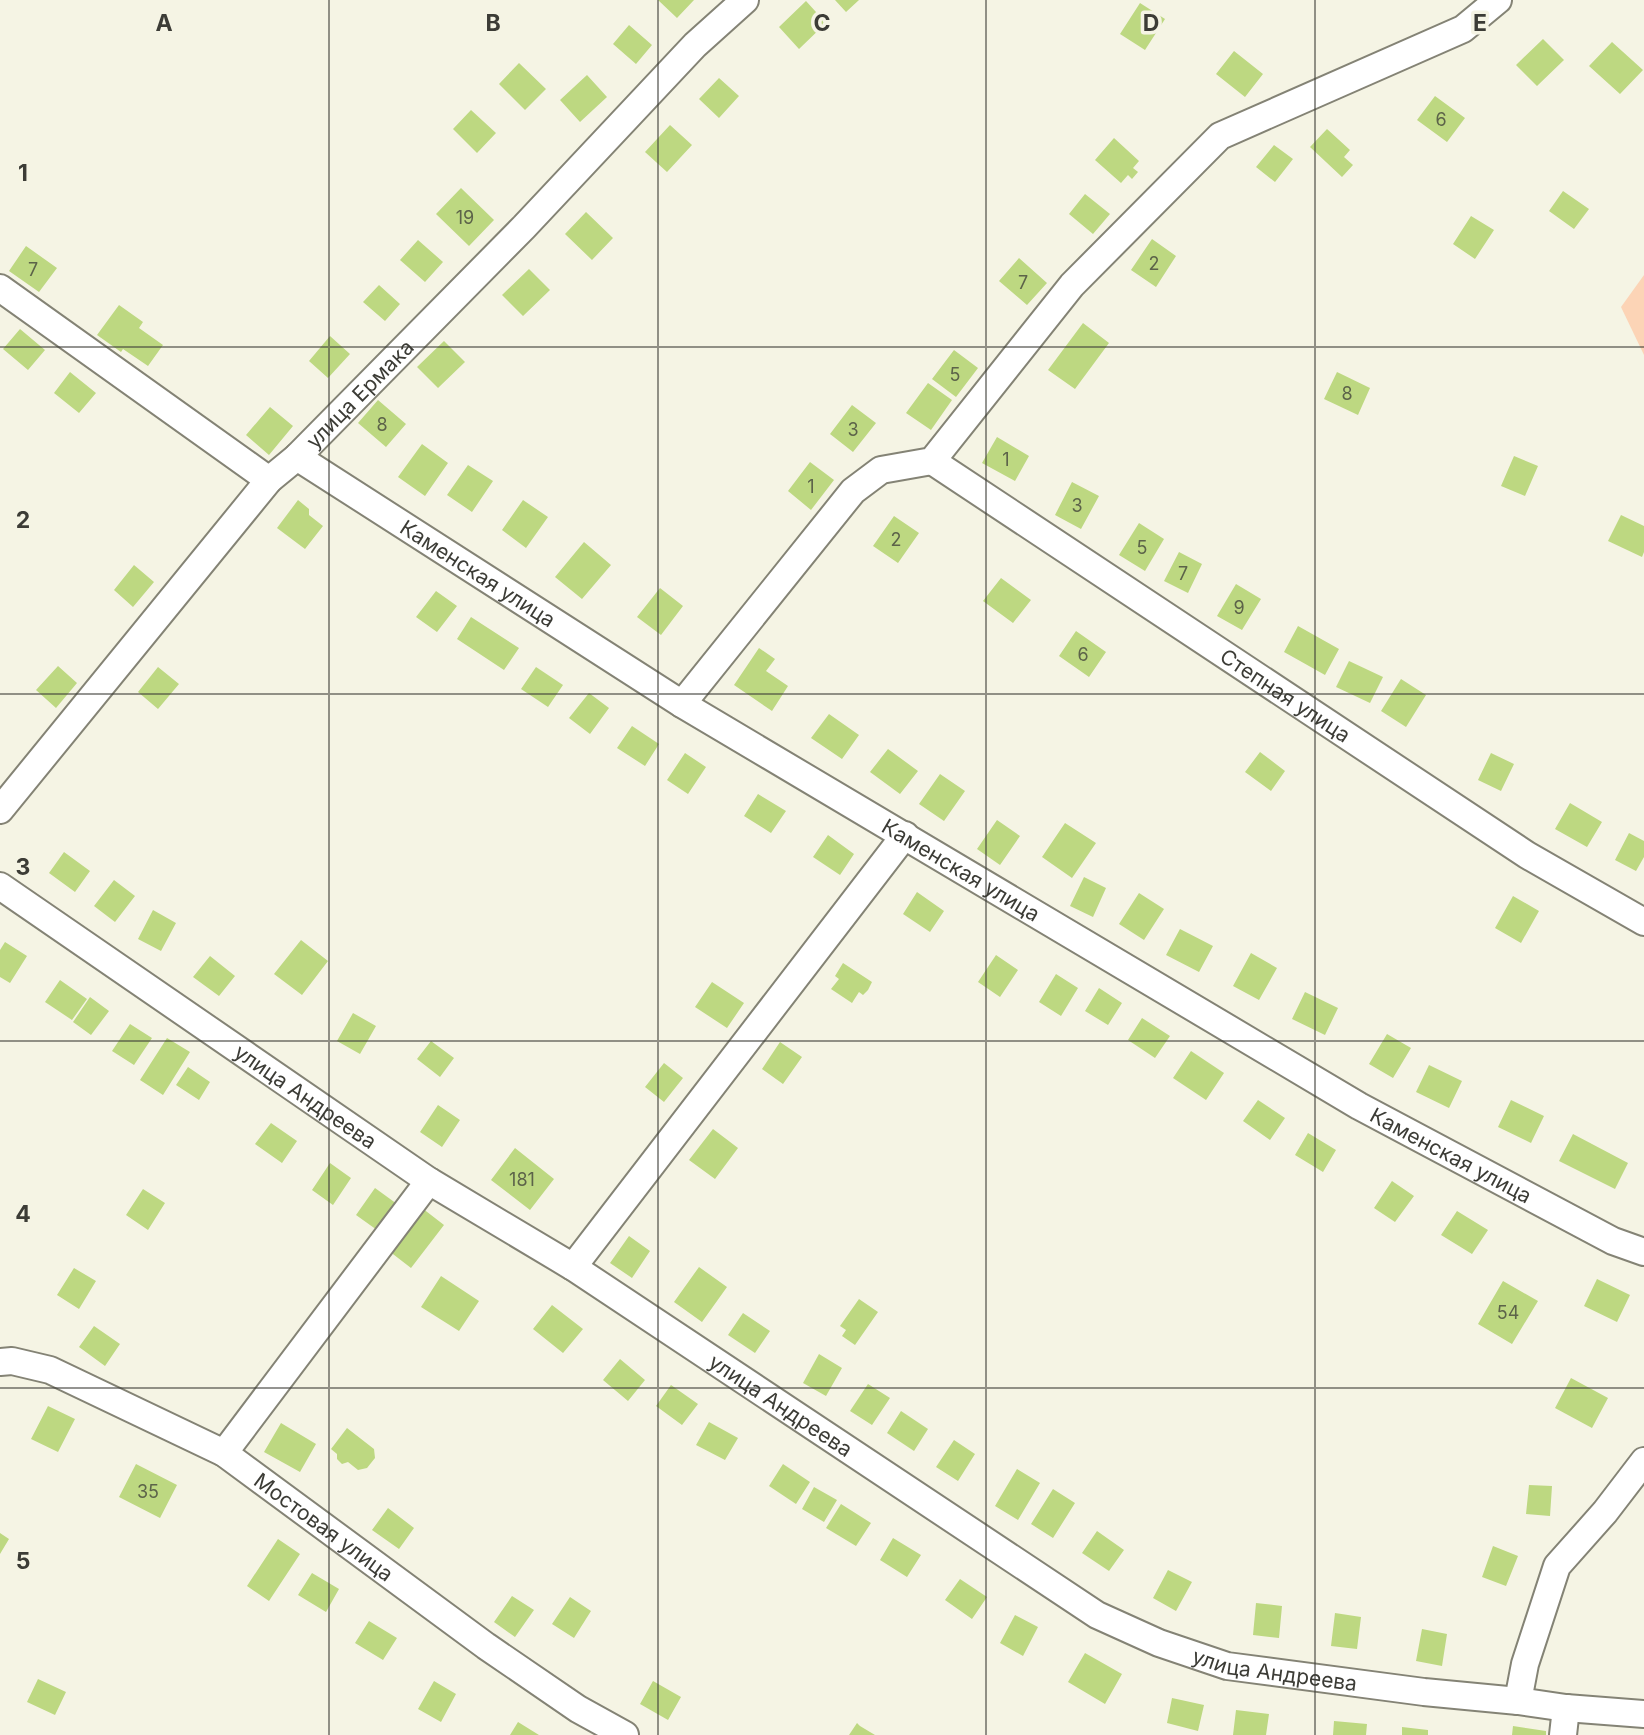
<svg xmlns="http://www.w3.org/2000/svg" width="1644" height="1735" font-family="Inter,sans-serif">
	<rect width="100%" height="100%" fill="#f5f4e4"/>
	<path fill="#fcd4b6" d="M1644,275V355L1621,307Z"/>
	<path fill="#bdd881" d="M658,0H694L677,18Z
		M835,0H859L846,12Z
		M806,1L826,23L799,49L779,27Z
		M1140,3L1165,19L1145,50L1120,34Z
		M629,25L652,45L636,64L613,44Z
		M1543,39L1564,60L1537,86L1516,65Z
		M1612,42L1643,70L1620,94L1589,66Z
		M1234,51L1263,74L1245,97L1216,74Z
		M519,63L546,89L525,110L499,84Z
		M587,75L607,97L580,122L560,100Z
		M719,78L739,96L719,118L699,99Z
		M1435,96L1465,118L1447,142L1417,120Z
		M471,110L496,133L477,153L453,129Z
		M670,125L692,145L667,172L645,152Z
		M1327,129L1350,150L1344,157L1353,165L1342,177L1310,147Z
		M1114,138L1139,161L1133,168L1138,172L1132,179L1128,175L1121,183L1095,160Z
		M1274,145L1293,159L1275,182L1256,167Z
		M461,188L494,220L469,246L436,214Z
		M1563,191L1589,209L1574,229L1549,211Z
		M1085,194L1110,214L1093,234L1069,214Z
		M586,212L613,238L592,260L565,234Z
		M1471,216L1494,230L1475,259L1453,244Z
		M1152,239L1176,256L1156,287L1131,270Z
		M418,240L443,262L425,282L400,260Z
		M26,246L57,268L39,292L9,271Z
		M1019,258L1047,283L1027,305L999,281Z
		M529,269L550,290L523,316L502,295Z
		M379,285L400,304L385,321L363,302Z
		M119,305L143,322L139,328L163,345L148,366L123,349L121,352L97,335Z
		M1083,323L1109,343L1075,389L1048,370Z
		M20,329L45,350L28,370L3,349Z
		M330,336L350,354L328,378L309,361Z
		M444,341L465,362L438,388L417,367Z
		M954,350L978,368L956,397L932,379Z
		M70,372L96,393L79,413L54,393Z
		M1337,372L1370,388L1358,415L1324,399Z
		M928,383L952,400L931,430L906,413Z
		M378,400L406,424L386,447L358,423Z
		M852,405L876,423L853,452L830,434Z
		M270,407L293,426L269,455L246,435Z
		M997,437L1029,456L1015,481L982,463Z
		M422,444L448,463L425,496L398,477Z
		M1514,456L1538,466L1525,496L1501,486Z
		M810,462L834,480L811,510L788,491Z
		M468,465L493,481L472,512L447,495Z
		M1072,482L1099,496L1081,529L1055,515Z
		M298,500L309,509V515L323,526L305,549L277,528Z
		M523,500L548,517L526,548L502,530Z
		M1621,515L1644,526V552L1642,557L1608,541Z
		M894,516L919,533L898,563L873,546Z
		M1139,523L1164,539L1145,571L1119,555Z
		M584,542L611,565L582,599L555,577Z
		M1179,552L1202,564L1188,593L1164,581Z
		M134,565L154,582L133,607L114,590Z
		M1001,578L1031,600L1013,623L983,601Z
		M1236,584L1261,599L1242,630L1217,616Z
		M660,588L683,606L661,635L637,617Z
		M436,591L457,606L437,632L416,617Z
		M471,617L519,648L504,670L457,639Z
		M1298,626L1339,649L1325,675L1284,652Z
		M1076,631L1106,652L1089,677L1059,656Z
		M759,648L775,659L766,671L788,686L772,711L734,685Z
		M1349,661L1383,677L1370,703L1336,687Z
		M58,666L77,683L56,708L36,690Z
		M158,667L179,684L158,709L138,692Z
		M536,667L563,685L548,707L521,689Z
		M1401,679L1426,695L1406,727L1381,711Z
		M589,693L609,708L590,734L569,718Z
		M829,714L859,735L842,759L811,738Z
		M632,726L659,744L645,766L617,748Z
		M888,749L918,771L900,794L870,772Z
		M1260,752L1285,771L1271,791L1245,772Z
		M685,753L706,767L688,794L667,780Z
		M1491,753L1514,764L1501,791L1478,780Z
		M940,774L965,791L944,821L919,804Z
		M758,794L786,811L771,833L744,816Z
		M1570,803L1602,822L1587,847L1555,829Z
		M997,820L1020,836L1000,865L977,849Z
		M1065,823L1096,843L1072,878L1042,857Z
		M1629,833L1644,841V857L1636,871L1615,860Z
		M828,835L854,854L840,875L813,857Z
		M64,852L90,871L75,892L49,873Z
		M1084,877L1106,888L1093,917L1070,906Z
		M114,880L135,896L115,922L94,906Z
		M917,892L944,911L930,932L903,914Z
		M1139,893L1164,909L1144,940L1119,924Z
		M1513,896L1539,911L1521,943L1495,928Z
		M153,910L176,923L161,951L138,939Z
		M1180,929L1213,946L1199,972L1166,955Z
		M301,940L328,961L302,995L274,974Z
		M5,942L27,956L10,983L0,977V950Z
		M1251,953L1277,968L1259,1000L1233,986Z
		M996,955L1018,970L1000,997L978,982Z
		M210,956L235,976L219,996L193,977Z
		M843,963L872,982L868,990L863,995L859,992L852,1003L831,989L839,979L835,976Z
		M1056,974L1078,988L1061,1016L1039,1002Z
		M60,980L87,999L72,1020L45,1002Z
		M712,982L744,1003L727,1028L695,1007Z
		M1099,988L1122,1003L1108,1025L1085,1011Z
		M1305,992L1338,1008L1325,1035L1292,1019Z
		M90,997L109,1011L91,1035L73,1022Z
		M353,1013L376,1026L360,1054L337,1041Z
		M1142,1018L1170,1036L1155,1058L1128,1040Z
		M130,1024L152,1038L134,1065L112,1051Z
		M1387,1034L1411,1048L1393,1078L1369,1064Z
		M167,1038L190,1052L163,1095L140,1080Z
		M431,1041L454,1058L440,1077L417,1059Z
		M780,1042L802,1057L783,1084L762,1069Z
		M1191,1051L1224,1073L1206,1100L1173,1078Z
		M664,1063L683,1078L664,1102L645,1087Z
		M1429,1065L1462,1081L1449,1108L1416,1092Z
		M188,1067L210,1082L199,1100L176,1085Z
		M1258,1100L1285,1118L1270,1140L1243,1121Z
		M1511,1100L1544,1116L1531,1143L1498,1127Z
		M438,1105L460,1120L442,1147L420,1132Z
		M271,1123L297,1141L282,1163L255,1144Z
		M713,1129L738,1148L715,1179L689,1160Z
		M1308,1133L1336,1150L1323,1172L1295,1155Z
		M1573,1134L1628,1163L1615,1189L1559,1161Z
		M515,1148L554,1179L530,1210L491,1180Z
		M330,1163L351,1178L333,1205L312,1190Z
		M1392,1181L1414,1196L1395,1222L1374,1208Z
		M375,1188L397,1204L377,1230L356,1215Z
		M143,1189L165,1203L148,1230L126,1215Z
		M422,1208L444,1225L411,1268L389,1251Z
		M1457,1211L1488,1230L1472,1254L1441,1235Z
		M629,1236L650,1251L632,1278L610,1263Z
		M699,1267L727,1287L702,1322L674,1302Z
		M74,1268L96,1281L79,1309L57,1295Z
		M441,1276L479,1301L459,1331L421,1307Z
		M1597,1279L1630,1295L1617,1322L1584,1306Z
		M1503,1281L1538,1301L1512,1344L1478,1324Z
		M859,1299L878,1312L855,1345L842,1336L846,1330L840,1326Z
		M552,1305L583,1329L563,1353L533,1329Z
		M743,1313L770,1331L755,1353L728,1335Z
		M94,1326L120,1344L105,1366L79,1347Z
		M819,1354L842,1368L826,1396L803,1383Z
		M620,1359L645,1380L628,1401L603,1380Z
		M1571,1378L1608,1398L1592,1428L1555,1408Z
		M868,1384L890,1398L872,1425L850,1411Z
		M671,1385L698,1404L682,1425L656,1406Z
		M48,1406L75,1419L58,1452L31,1439Z
		M901,1411L928,1429L914,1451L887,1433Z
		M709,1422L738,1438L725,1460L696,1445Z
		M281,1423L316,1444L300,1472L264,1452Z
		M347,1428L374,1449L375,1458L367,1468L358,1470L348,1462L342,1464L337,1459V1454L331,1449Z
		M954,1440L975,1454L958,1481L936,1467Z
		M136,1464L177,1485L160,1518L119,1497Z
		M783,1464L810,1482L796,1504L769,1486Z
		M1017,1469L1040,1483L1018,1520L995,1506Z
		M1529,1485L1552,1486L1550,1516L1526,1514Z
		M814,1487L837,1500L824,1522L802,1509Z
		M1053,1489L1075,1503L1053,1538L1031,1524Z
		M841,1504L871,1523L856,1546L826,1528Z
		M388,1508L414,1528L399,1549L372,1530Z
		M1097,1531L1124,1550L1109,1571L1082,1553Z
		M0,1533L9,1539L0,1554Z
		M893,1538L921,1555L907,1577L880,1560Z
		M278,1539L300,1554L269,1601L247,1586Z
		M1493,1546L1518,1556L1506,1586L1482,1577Z
		M1168,1570L1192,1582L1176,1611L1153,1598Z
		M312,1573L339,1589L326,1612L298,1595Z
		M960,1579L987,1597L972,1619L945,1600Z
		M512,1596L534,1610L515,1637L494,1622Z
		M570,1597L591,1611L574,1638L552,1624Z
		M1256,1603L1282,1606L1279,1638L1253,1635Z
		M1335,1613L1361,1617L1357,1649L1331,1646Z
		M1015,1615L1038,1627L1023,1656L1000,1643Z
		M369,1621L397,1638L383,1660L355,1643Z
		M1422,1629L1447,1634L1442,1666L1416,1661Z
		M1085,1653L1122,1674L1105,1704L1068,1682Z
		M38,1679L66,1692L55,1715L27,1702Z
		M434,1681L456,1694L441,1722L418,1709Z
		M653,1681L681,1697L668,1720L640,1704Z
		M1172,1698L1204,1705L1198,1731L1167,1723Z
		M1236,1710L1269,1714L1266,1735H1233Z
		M1334,1721L1367,1724L1366,1735H1333Z
		M518,1722L539,1735H510Z
		M857,1723L860,1726L875,1735H849Z
		M1513,1726L1546,1731V1735H1512Z
		M1402,1727L1428,1730V1735H1402Z"/>
	<g fill="none" stroke-linecap="round" stroke-linejoin="round">
		<defs>
			<g id="minor">
				<path d="M0,288L269,480"/>
				<path id="s1" d="M297,457L682,704L1359,1106L1613,1241L1644,1252"/>
				<path id="s2" d="M932,461L1527,855L1644,922"/>
				<path d="M682,704L853,491L881,470L932,461L1072,285L1220,136L1463,29L1498,0"/>
				<path id="s3" d="M0,810L269,480L297,457L524,227L695,45L745,0"/>
				<path id="s4" d="M0,886L429,1181L573,1267L1097,1615L1159,1643L1227,1666L1424,1692L1518,1701L1566,1708L1644,1714"/>
				<path d="M573,1267L905,835"/>
				<path id="s5" d="M0,1362L12,1361L50,1370L224,1453L486,1646L578,1709L625,1735"/>
				<path d="M224,1453L429,1181"/>
				<path d="M1518,1701L1525,1664L1557,1566L1605,1512L1644,1461"/>
				<path d="M1563,1735L1566,1708"/>
			</g>
		</defs>
		<use href="#minor" stroke="#848375" stroke-width="30"/>
		<use href="#minor" stroke="#fff" stroke-width="26"/>
	</g>
	<path fill="none" stroke="#3c3c36" stroke-width="2" stroke-opacity="0.55" d="M329,0V1735M658,0V1735M986,0V1735M1315,0V1735M0,347H1644M0,694H1644M0,1041H1644M0,1388H1644"/>
	<g text-anchor="middle" dominant-baseline="central" stroke-width="7" stroke-linejoin="round" paint-order="stroke">
		<g font-size="18" fill="#5c6349">
			<text x="1441" y="119">6</text>
			<text x="465" y="217">19</text>
			<text x="1154" y="263">2</text>
			<text x="33" y="269">7</text>
			<text x="1023" y="282">7</text>
			<text x="955" y="374">5</text>
			<text x="1347" y="393">8</text>
			<text x="382" y="424">8</text>
			<text x="853" y="429">3</text>
			<text x="1006" y="459">1</text>
			<text x="811" y="486">1</text>
			<text x="1077" y="505">3</text>
			<text x="896" y="539">2</text>
			<text x="1142" y="547">5</text>
			<text x="1183" y="573">7</text>
			<text x="1239" y="607">9</text>
			<text x="1083" y="654">6</text>
			<text x="522" y="1179">181</text>
			<text x="1508" y="1312">54</text>
			<text x="148" y="1491">35</text>
		</g>
		<g font-size="21" fill="#3c3c36" stroke="#f5f4e4">
			<text stroke="none"><textPath href="#s3" startOffset="551">улица Ермака</textPath></text>
			<text stroke="none"><textPath href="#s1" startOffset="215">Каменская улица</textPath></text>
			<text stroke="none"><textPath href="#s2" startOffset="424">Степная улица</textPath></text>
			<text stroke="none"><textPath href="#s1" startOffset="782">Каменская улица</textPath></text>
			<text stroke="none"><textPath href="#s4" startOffset="371">улица Андреева</textPath></text>
			<text stroke="none"><textPath href="#s1" startOffset="1349">Каменская улица</textPath></text>
			<text stroke="none"><textPath href="#s4" startOffset="938">улица Андреева</textPath></text>
			<text stroke="none"><textPath href="#s5" startOffset="368">Мостовая улица</textPath></text>
			<text stroke="none"><textPath href="#s4" startOffset="1505">улица Андреева</textPath></text>
		</g>
	</g>
	<g font-size="23" text-anchor="middle" font-weight="bold" fill="#3c3c36" stroke="#f5f4e4" stroke-width="7" stroke-linejoin="round" paint-order="stroke">
		<text x="164" y="31">A</text>
		<text x="493" y="31">B</text>
		<text x="822" y="31">C</text>
		<text x="1151" y="31">D</text>
		<text x="1480" y="31">E</text>
		<text x="23" y="181">1</text>
		<text x="23" y="528">2</text>
		<text x="23" y="875">3</text>
		<text x="23" y="1222">4</text>
		<text x="23" y="1569">5</text>
	</g>
</svg>
